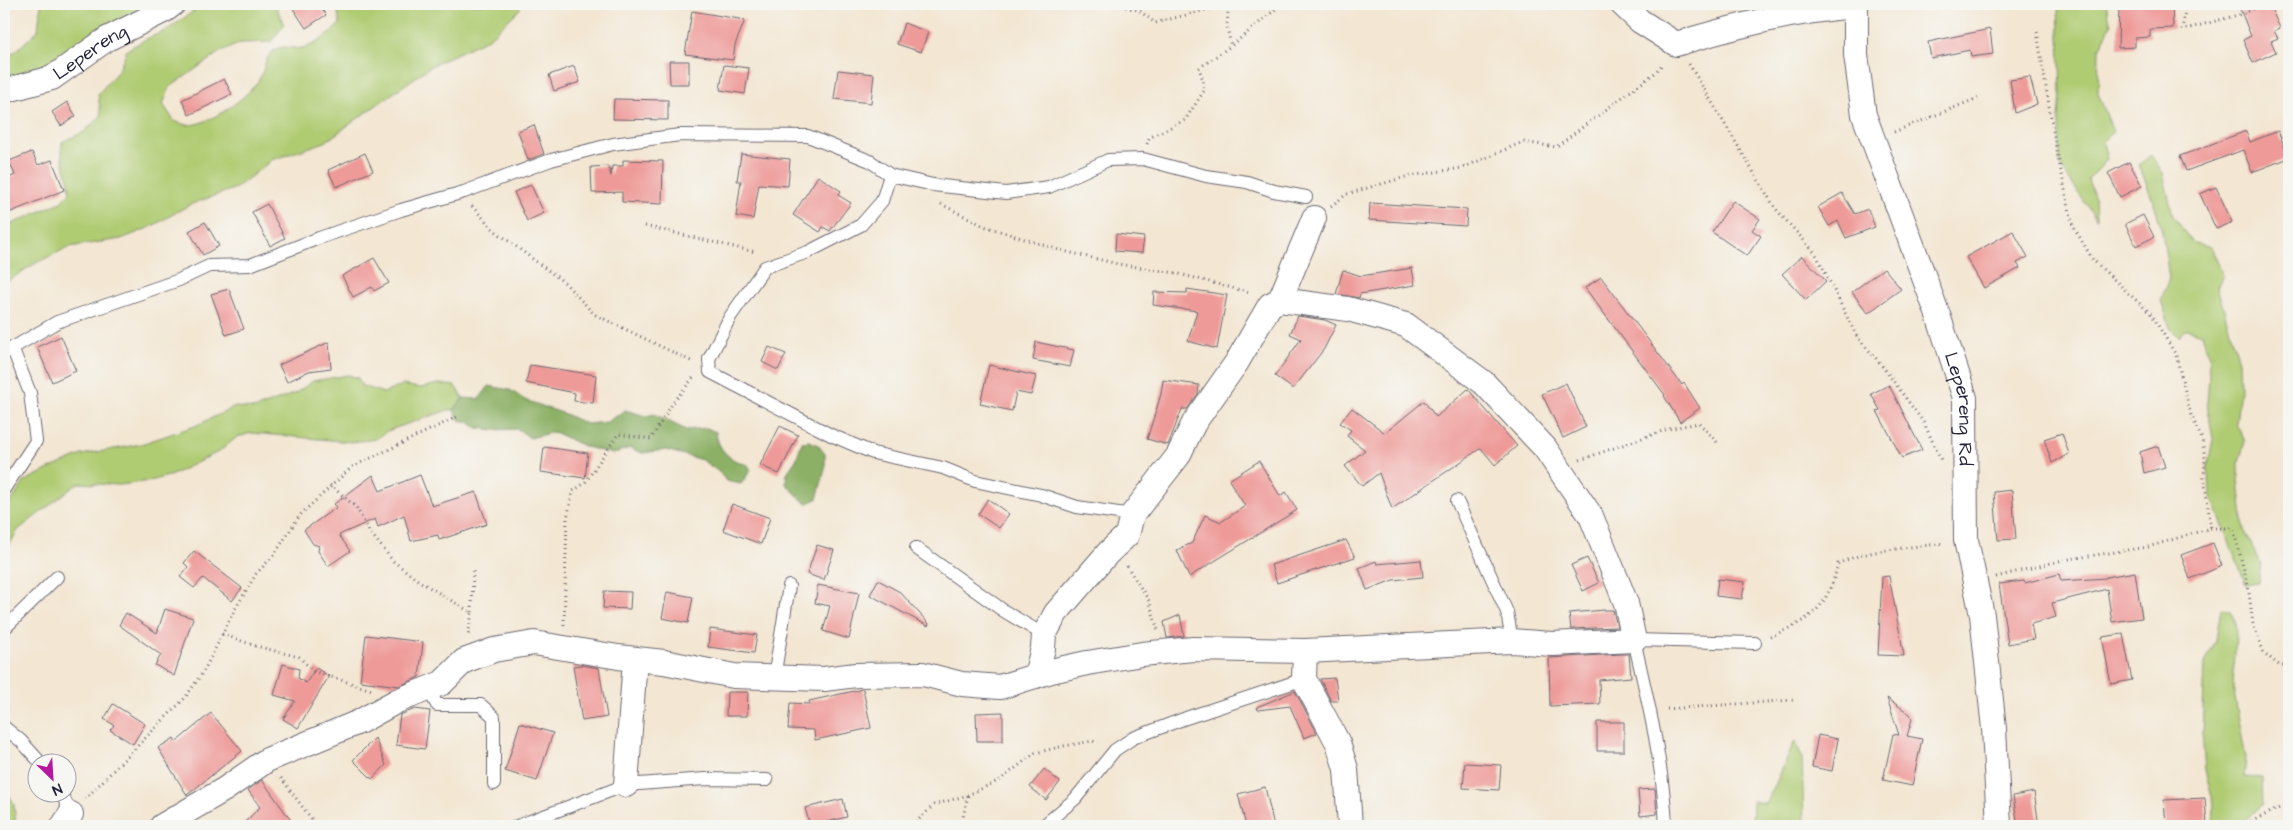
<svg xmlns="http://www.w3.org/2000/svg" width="2293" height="830" font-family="'Architects Daughter',sans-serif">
	<rect width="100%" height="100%" fill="#f6f6f2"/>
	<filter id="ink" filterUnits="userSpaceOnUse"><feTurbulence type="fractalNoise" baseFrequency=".02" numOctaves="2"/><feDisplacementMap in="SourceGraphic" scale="10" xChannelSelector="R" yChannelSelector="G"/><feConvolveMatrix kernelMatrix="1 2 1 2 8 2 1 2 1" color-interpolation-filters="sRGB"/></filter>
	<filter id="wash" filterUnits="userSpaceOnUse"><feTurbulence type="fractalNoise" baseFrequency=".0096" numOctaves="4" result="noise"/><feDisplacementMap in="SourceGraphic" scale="20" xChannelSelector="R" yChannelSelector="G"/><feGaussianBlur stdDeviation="1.12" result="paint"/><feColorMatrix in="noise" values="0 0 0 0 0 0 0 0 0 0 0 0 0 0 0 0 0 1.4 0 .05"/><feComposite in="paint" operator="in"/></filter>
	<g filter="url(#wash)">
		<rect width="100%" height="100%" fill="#f3e6d2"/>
		<path fill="#b0cc73" stroke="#697757" d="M41,4H149L70,47L46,69L20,73L4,78V57L16,51L38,30Z
			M204,4H275L284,25L271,42L241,43L220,52L170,87L163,104L174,121C178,122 184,125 188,125C210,125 250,96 260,78C265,70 264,58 273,51C285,43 291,50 302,48C318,45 328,34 340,24L337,8L333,4H519L520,9L489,38L431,66L325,142L272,160L236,188L189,205L149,228L121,239L69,247L36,263L4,283V226L5,227L61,202L70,192C69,174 60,161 62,142L84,132L101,116L98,94L118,71L127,50L144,40L167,30Z
			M2058,4H2106L2111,25L2099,49L2098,93L2113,132L2103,142L2107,160L2088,180L2095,198L2096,219L2060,166L2059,118L2061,93Z
			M2151,155L2163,173L2173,216L2192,242L2211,247L2223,275L2217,287L2239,361L2240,388L2236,424L2245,441L2239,462V480L2244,530L2261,564L2258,583L2246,585L2213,501L2207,470L2213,439L2207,403L2210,361L2202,334L2187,329L2179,337L2170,328L2161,300L2169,278L2162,231L2155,206L2139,165Z
			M348,375L358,378L362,386L384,393L402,385L420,388L439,384L455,386L463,398L454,410H448L387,431L376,439L352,442L252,433L237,437L220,451L172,475L150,481L120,485L78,483L18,530L4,554V512L25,481L53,467L82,455L141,444L195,426L235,407L254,409L296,393L313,381Z
			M2221,608L2230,611L2235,621L2236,634L2233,687L2246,758L2244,777L2262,778L2263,804L2240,826H2213L2214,805L2205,770L2202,733L2205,663L2216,640Z
			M1795,741L1802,757L1804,826H1752L1753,801L1765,803C1778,783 1784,762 1795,741Z
			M4,786L14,804L16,826L4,823Z"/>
		<path fill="#8cb065" stroke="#576950" d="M489,386L510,390L525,400L565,414L586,424L607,422L625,410L646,416L654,414L686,430L707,428L716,432C718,451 731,461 748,465L751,470L741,484L726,481L719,472L702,460L666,450L642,453L630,448L613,454L586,447L554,432L530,438L518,429L493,430L477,428L469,422L459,420L454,410L463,398L479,399Z
			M809,441L818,445L825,454V469L817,499L806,504L786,484L787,473L796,460L802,442Z"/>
		<g id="blocks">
			<path fill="#ee9a98" d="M290,4H318L326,15L306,28Z
				M2119,4H2172L2173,28L2150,29V37L2135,38V47L2118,48Z
				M2238,4H2269L2280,28L2274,31L2278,38L2271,41L2276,52L2253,63L2243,40L2251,36Z
				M692,11L745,20L735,45L733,60L685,54Z
				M904,23L928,32L921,52L897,44Z
				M1990,29L1993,54L1971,57L1970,50L1931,58L1928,42Z
				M669,61H689V84H670Z
				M724,65L749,68L745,94L720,90Z
				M574,66L580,82L554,91L549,75Z
				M838,70L874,74L871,103L834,99Z
				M2030,77L2037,104L2015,113L2010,80Z
				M224,79L232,94L189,115L182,100Z
				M614,99L668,100V120L613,119Z
				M67,102L76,116L61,126L52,112Z
				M534,125L544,154L528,160L518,131Z
				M2246,131L2250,142L2278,131L2289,158L2252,172L2243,150L2186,171L2180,156Z
				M32,152L38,165L52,160L64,190L4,215V180L15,175L9,161Z
				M365,153L373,171L336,187L328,170Z
				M741,154L790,159L788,186L759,184L753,219L736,216L741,181H737Z
				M623,160L663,161L662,204L622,202V192L592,193L591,167L608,166L611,176L612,166H623Z
				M2129,162L2142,186L2120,197L2108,173Z
				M818,176L841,191L838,195L851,203L830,231L823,227L820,232L793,215Z
				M531,185L544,213L527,221L514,192Z
				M2216,187L2232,222L2216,229L2200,194Z
				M1842,193L1855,214L1868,209L1875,227L1846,238L1838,221L1829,226L1818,207Z
				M1733,201L1760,219L1752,230L1761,236L1747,256L1712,232Z
				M1370,203L1467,209L1466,226L1369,220Z
				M267,204L285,238L270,246L252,212Z
				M2143,215L2154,237L2136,246L2125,224Z
				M205,222L219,246L203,255L189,231Z
				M2013,231L2028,257L2017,263L2020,268L1984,288L1966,257Z
				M1116,234L1144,237L1142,253L1115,251Z
				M1802,256L1826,281L1806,300L1782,274Z
				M374,258L389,283L374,291L372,287L353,297L342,276Z
				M1412,268L1415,285L1360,294L1359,298L1336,294L1343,270L1361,276Z
				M1884,268L1901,289L1868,313L1852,292Z
				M1601,277L1682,385L1684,383L1700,408L1680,422L1664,396L1665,395L1585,288Z
				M229,289L244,329L226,335L211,294Z
				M1187,289L1227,295L1217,349L1188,341L1197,311L1153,305L1154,292L1187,293Z
				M1298,316L1325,320L1336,325L1324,349L1293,389L1275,376L1301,339L1290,334Z
				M61,336L76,371L52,382L37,347Z
				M329,342L331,368L309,371L287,382L279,365Z
				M1036,342L1074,350L1070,367L1033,360Z
				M769,347L786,354L778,370L762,362Z
				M530,365L596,375L593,403L574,401L575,393L526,383Z
				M989,365L1036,376L1031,395L1016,392L1012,411L980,404Z
				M1163,380L1199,385L1198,394L1187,409H1182L1168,445L1147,439L1161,394Z
				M1566,383L1586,427L1563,438L1542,394Z
				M1889,385L1922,450L1902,458L1877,411L1880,410L1871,394Z
				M1468,389L1517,446L1495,465L1481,448L1392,509L1379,473L1362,486L1345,466L1365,450L1347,436L1351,430L1340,423L1352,408L1385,433L1424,401L1436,417Z
				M780,426L798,435L779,474L760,465Z
				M2062,433L2069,454L2052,463L2044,439Z
				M2158,446L2165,467L2144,473L2140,452Z
				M544,447L588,453L585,478L541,472Z
				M1259,461L1280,496L1286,492L1297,510L1189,577L1177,550L1192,543L1205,515L1221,522L1245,506L1229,480Z
				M373,475L380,491L420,475L432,506L476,492L487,524L439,540L438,535L411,541L404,515L378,527L375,519L339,535L350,551L328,566L318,551L319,546L313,544L304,530L337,507L334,504Z
				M2012,490L2016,539L1998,540L1994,492Z
				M988,499L1009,514L999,528L978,514Z
				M732,504L770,518L761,544L723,530Z
				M1346,540L1355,557L1277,583L1271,565Z
				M2213,543L2222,566L2190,579L2181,555Z
				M817,545L834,550L824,580L807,574Z
				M194,551L242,588L232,601L203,578L194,588L180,577L188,567L184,563Z
				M1587,558L1599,583L1583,591L1571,565Z
				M1421,560L1423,577L1393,580L1367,590L1359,568L1376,561L1377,564Z
				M2135,572L2142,618L2112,622L2107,589L2052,603L2056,617L2031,624L2034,639L2008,644L1999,584L2024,581L2025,583L2059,574L2061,581L2106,578V577Z
				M1889,576L1904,656L1878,655L1882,577Z
				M1718,579L1745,582L1742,599L1716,596Z
				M878,580L900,592L929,624L928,626L870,595Z
				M818,585L859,593L849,639L823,631L830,606L815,603Z
				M604,591L631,592L630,609L603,608Z
				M667,592L693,597L688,623L662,618Z
				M165,609L193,618L174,676L155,665L161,655L119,625L126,613L157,633Z
				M1605,610H1613L1617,627L1571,629L1569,613Z
				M1180,615L1184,636L1167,638L1164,622Z
				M710,629L757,635L754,653L708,647Z
				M2123,634L2132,680L2111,684L2102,637Z
				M366,635L423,642L419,677L399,686L360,681Z
				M1621,654H1629L1631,677L1599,680L1600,704L1550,706L1549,658Z
				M283,664L299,669L298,678L306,683L316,668L329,676L298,728L283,719L295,701L274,695Z
				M581,665L599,668L607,717L582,721L573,666Z
				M1335,678L1338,701H1331L1320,679Z
				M863,689L871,728L815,740L814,730L788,729L790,703L810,704L809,701Z
				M1295,691L1317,733L1304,738L1290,706L1258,710L1257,707Z
				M727,692H748L747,716H726Z
				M1887,698L1910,714L1912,719L1907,736L1922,739L1912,786L1883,780L1893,734L1899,735Z
				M113,704L145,724L133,744L110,730L114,725L104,719Z
				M415,709L430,711L425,749L396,745L400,715Z
				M1003,712V741H977L976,713Z
				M211,713L242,751L187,795L158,748L174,738L176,742Z
				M1597,722H1624V751H1597Z
				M520,723L553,733L537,781L505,771Z
				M1818,735L1838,739L1832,771L1812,767Z
				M375,738L386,765L372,779L353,760Z
				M1465,763L1501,765L1499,790L1463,788Z
				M1044,769L1060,782L1046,800L1030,787Z
				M262,780L295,826H241L260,807L248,790Z
				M1265,787L1274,826H1246L1238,794Z
				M1655,789L1657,814L1640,816L1638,790Z
				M2034,792L2039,826H2018L2013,796Z
				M2205,798L2207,826H2166L2164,800Z
				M843,799L847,817L810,826L805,808Z"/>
		</g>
	</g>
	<g filter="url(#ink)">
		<use href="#blocks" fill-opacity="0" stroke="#6b6770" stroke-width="1"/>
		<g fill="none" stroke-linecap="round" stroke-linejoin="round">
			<defs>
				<path id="lane" d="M890,175L882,201L861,225L808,252L765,267L730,317L709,359L710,372L831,435L873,453L943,468L975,481L1041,495L1077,507L1132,515
					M4,353L57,322L179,280L209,266L250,265L319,238L401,210L464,192L551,160L613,144L680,135L808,136L870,161L890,175L933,185L1006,193L1049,187L1108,160L1143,159L1206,176L1247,182L1274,191L1306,197
					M4,489L36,441L30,393L12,347
					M1457,501L1507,612L1512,641
					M916,548L1004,611L1044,635
					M4,629L57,577
					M774,678L789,586
					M428,689L437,705H481L494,717V784
					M4,727L21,741L40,762
					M61,792L71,814
					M517,826L626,785L705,779L767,780
					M1043,826L1075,799L1115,750L1133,738L1186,718L1304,679
					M1666,826C1663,763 1648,701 1634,640L1755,643"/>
				<g id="street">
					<path id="s1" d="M1622,4L1640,21L1676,44C1736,26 1794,11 1856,6V55L1864,115L1938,315L1965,398L1966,540L1982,615L1994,729L1999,826"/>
					<path id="s2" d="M4,91L52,78L107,39L165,10L173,4"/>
					<path d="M1280,300L1314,218"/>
					<path d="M1305,651L1304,679L1338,743L1346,769L1350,826"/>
					<path d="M626,785L635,659"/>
					<path d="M63,826L71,814"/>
					<path d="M162,826L225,789L267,760L359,722L397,701L442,683L464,661L494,650L534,643L618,657L664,662L734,676L824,679L856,675L923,674L962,684L1000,687L1051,671L1087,663L1142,654L1193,649L1305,651L1512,641L1552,644L1634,640L1626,603L1591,516L1545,448L1484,383L1406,325L1348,309L1280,300L1270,305L1237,362L1194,423L1178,456L1132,515L1127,535L1108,553L1056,613L1044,635L1043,648L1036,676"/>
				</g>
			</defs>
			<use href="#lane" stroke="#6b6770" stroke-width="14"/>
			<use href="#street" stroke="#6b6770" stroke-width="26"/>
			<path stroke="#6b6770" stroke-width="3" stroke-dasharray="1 4" stroke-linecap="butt" d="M1116,4L1140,11L1155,23L1225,5L1228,11L1227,27L1231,46L1282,4
				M2186,4L2182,30L2242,14L2265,4
				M2037,32L2056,148L2073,226L2093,260L2152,315L2176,355L2191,415L2202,439L2205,458L2204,477L2211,528
				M1689,64L1775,208L1816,254L1857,337L1880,363L1924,423L1942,462
				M1894,132L1978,98
				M1147,144L1149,138L1185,120L1204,91L1203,80L1199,68L1231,46
				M941,204L984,226L1059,250L1118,264L1176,273L1251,293
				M472,206L494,230L565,283L594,314L693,362
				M1331,206L1347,194L1409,176L1462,168L1523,142L1556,147L1656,72L1663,63
				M645,226L755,252
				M1580,460L1668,429L1699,423L1718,443
				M330,485L356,507L369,531L393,561L419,581L472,613L468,636
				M1127,566L1149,601L1158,630
				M1996,577L2063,560L2148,547L2211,528H2233L2248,585L2253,624L2264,653L2280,666H2289
				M472,612L473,569
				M564,625L567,518L573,491L585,483L618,434L651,439L672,404L693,378
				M222,634L256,646L299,657L313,671L372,690
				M1770,637C1812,618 1826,611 1838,564C1866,549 1911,548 1945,543
				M1667,709L1794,700
				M281,778L316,825L322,826
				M85,799L185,698L205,669L234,611L256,574L274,555L300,515L352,467L459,416
				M912,826L934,805L968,795L1000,780L1035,753L1064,746L1093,741L1098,743
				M961,826L968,795
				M2242,826L2277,809L2289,805"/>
			<use href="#lane" stroke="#fff" stroke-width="12"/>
			<use href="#street" stroke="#fff" stroke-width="24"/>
		</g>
	</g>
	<g text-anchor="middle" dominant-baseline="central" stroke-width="4" stroke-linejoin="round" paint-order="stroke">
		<g font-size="19" fill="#22223b" stroke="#f6f6f2">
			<text stroke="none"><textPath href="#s2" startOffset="96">Lepereng</textPath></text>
			<text stroke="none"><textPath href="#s1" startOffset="672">Lepereng Rd</textPath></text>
		</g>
	</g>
	<rect width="2293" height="830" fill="none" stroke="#f6f6f2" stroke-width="20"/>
	<g transform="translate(52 778) rotate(155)"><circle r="24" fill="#f6f6f2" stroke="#a1a1a9"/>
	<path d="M0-4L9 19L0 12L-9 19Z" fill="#b5179e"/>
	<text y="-8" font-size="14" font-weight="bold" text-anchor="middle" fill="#22223b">N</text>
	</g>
</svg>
